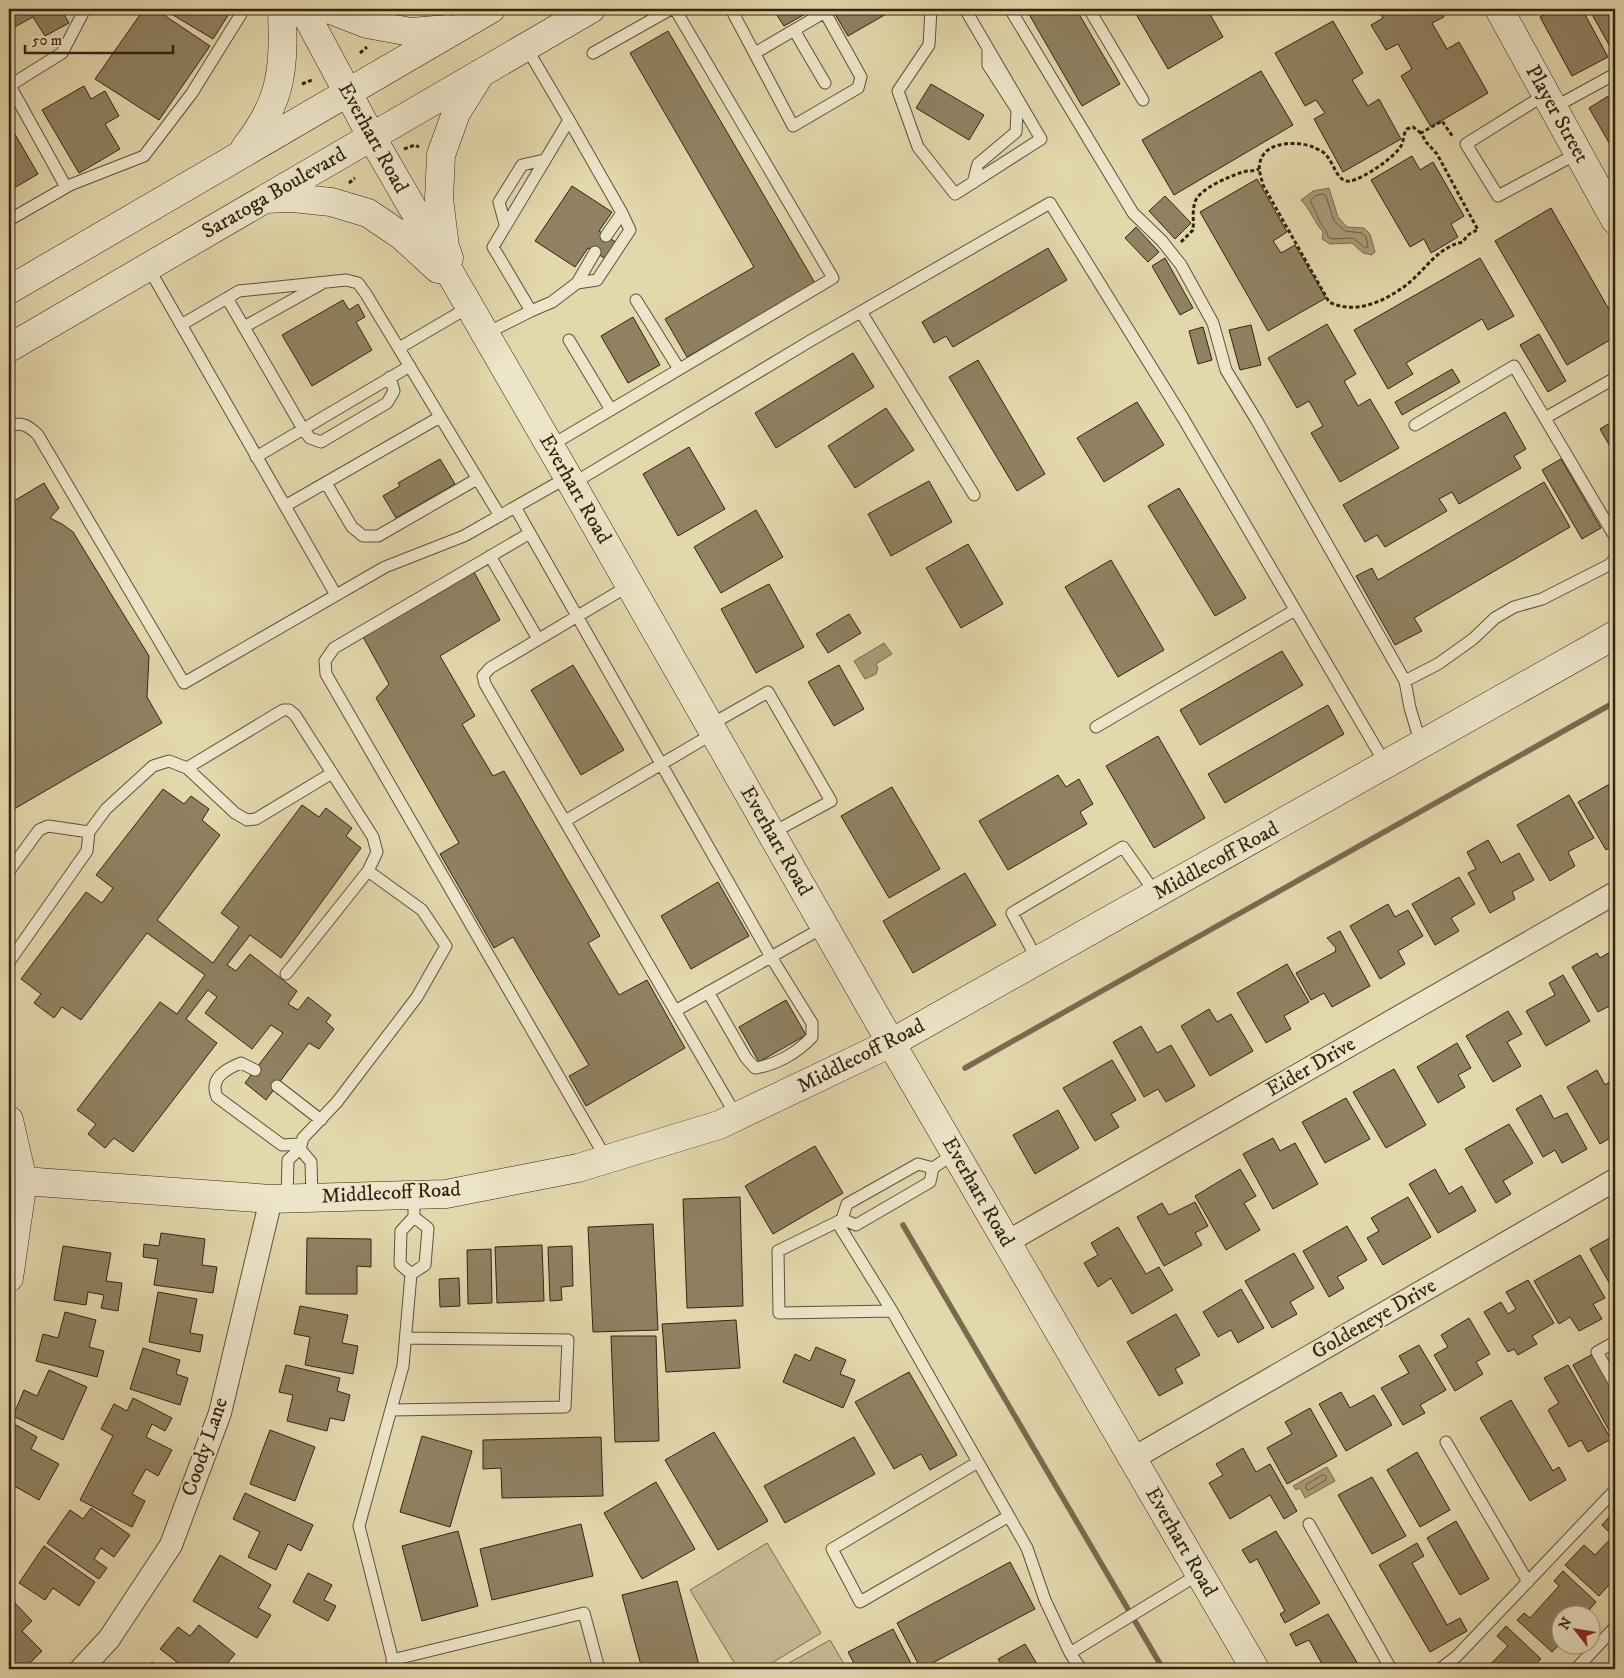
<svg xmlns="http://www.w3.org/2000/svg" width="1624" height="1678" font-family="'IM FELL DW Pica',serif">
	<rect width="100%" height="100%" fill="#e3d7ac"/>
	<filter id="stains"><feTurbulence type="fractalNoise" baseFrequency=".004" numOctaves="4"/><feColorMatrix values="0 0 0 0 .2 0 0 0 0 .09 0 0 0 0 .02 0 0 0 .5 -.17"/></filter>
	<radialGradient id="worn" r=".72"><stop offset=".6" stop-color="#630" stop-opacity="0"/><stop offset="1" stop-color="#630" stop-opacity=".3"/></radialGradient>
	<path fill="#c5b892" stroke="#7d6e52" d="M767,1543L821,1633L762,1669H738L690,1590Z
		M830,1640L847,1669H778Z"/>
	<path fill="#a89a78" stroke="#7a6a4f" d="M1329,188L1338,217L1347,227L1364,228L1370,234L1375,252L1372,255L1363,253L1352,243L1330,244L1322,239L1323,232C1314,222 1311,210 1301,200L1313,191Z
		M884,643L892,654L876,664L878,668L876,674L865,679L854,661Z
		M1327,1467L1335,1481L1305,1498L1300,1488L1296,1490L1293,1486Z"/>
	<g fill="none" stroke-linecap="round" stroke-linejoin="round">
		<path stroke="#6e5e45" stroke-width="1" d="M1323,194L1326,196L1334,221L1345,231L1362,233L1366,237L1368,247L1365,248L1353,238L1332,239L1328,237C1327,229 1322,227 1319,220C1316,213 1314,207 1310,201L1315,196Z
			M1323,1475L1326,1476V1480L1309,1490L1306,1489V1485Z"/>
		<path stroke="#7a6a4f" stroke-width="5.5" d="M965,1068L1615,702
			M903,1225L1163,1669"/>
	</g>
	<path fill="#8f8162" stroke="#352312" d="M9,9H61L69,23L45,36L33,17L9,30Z
		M144,9H155L210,46L159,120L95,79Z
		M163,9H232L213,39Z
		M773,9H814L784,26Z
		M832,9H895L848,36Z
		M1026,9H1043L1044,11L1048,9H1076L1120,84L1082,106Z
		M1133,9H1207L1223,37L1168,69Z
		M1377,9H1439L1444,17L1432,23L1447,49L1459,42L1488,93L1431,127L1401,76L1412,69L1398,44L1386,50L1371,25L1383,18Z
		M1555,9H1582L1608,57L1572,76L1540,17Z
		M1589,9H1615V50L1613,52Z
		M1333,21L1363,73L1352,80L1368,106L1379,99L1401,139L1343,172L1314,119L1325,113L1316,100L1305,106L1275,53Z
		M668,31L815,283L687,357L665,319L754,267L630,53Z
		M1261,71L1293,125L1174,195L1142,140Z
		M931,84L984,115L969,140L916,108Z
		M84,86L91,99L105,91L119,116L105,124L120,149L79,173L42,110Z
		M1615,92V153L1589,108Z
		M9,124L38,174L9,191Z
		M1412,156L1420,170L1433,162L1464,216L1451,224L1458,237L1431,253L1424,239L1410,247L1371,180Z
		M1257,179L1287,232L1273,241L1281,253L1295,245L1326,298L1268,331L1200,212Z
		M572,186L612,212L599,231L617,243L606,259L588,248L575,267L535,241Z
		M1165,196L1191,223L1175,239L1149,211Z
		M1551,208L1615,320V337L1567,365L1495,241Z
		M1136,227L1159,252L1148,262L1125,238Z
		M1048,248L1067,280L953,347L946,336L934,343L922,322Z
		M1165,258L1193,308L1180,315L1152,266Z
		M1480,258L1514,316L1488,330L1482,319L1406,363L1413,374L1388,389L1354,330Z
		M343,300L349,310L358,304L365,317L356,322L372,350L312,386L282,335Z
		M633,317L660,365L628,383L601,336Z
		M1327,324L1356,374L1344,381L1358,406L1370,399L1399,448L1340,482L1311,433L1323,426L1309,401L1297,408L1268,358Z
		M1251,325L1261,365L1240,370L1229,330Z
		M1203,327L1212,360L1198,364L1189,331Z
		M1539,334L1566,381L1548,392L1520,345Z
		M853,353L874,387L776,448L755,413Z
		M978,360L1045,474L1017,491L949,377Z
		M1452,369L1460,382L1402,415L1395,402Z
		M1137,402L1164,445L1104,482L1077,438Z
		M886,408L914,450L855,488L828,446Z
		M1505,412L1526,449L1514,456L1521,468L1459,504L1452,492L1439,499L1447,511L1385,547L1377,535L1365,542L1343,505Z
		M1615,420V455L1600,429Z
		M689,447L725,509L678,536L643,474Z
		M440,459L455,484L396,518L383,496L400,486L398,483Z
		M1561,459L1601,528L1582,539L1542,470Z
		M929,481L952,522L891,556L868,514Z
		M1544,482L1570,527L1414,618L1422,631L1395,645L1356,576L1372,568L1378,580Z
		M44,483L59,508L50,518L62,524L73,532L149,656L147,697L162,723L9,812V504Z
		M1179,488L1246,598L1215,616L1148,506Z
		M756,510L783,557L721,593L694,547Z
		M968,544L1003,604L961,628L926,568Z
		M1111,560L1164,650L1118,677L1065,587Z
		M474,572L500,620L440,656L475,716L462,724L493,776L504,771L600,936L588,943L619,995L647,980L685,1048L586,1106L569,1076L589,1065L513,937L494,948L440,854L459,843L376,698L389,684L362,635Z
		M769,584L804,647L756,673L721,609Z
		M849,614L861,633L828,653L816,634Z
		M1282,651L1303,685L1200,745L1180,710Z
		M573,665L624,750L581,775L531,690Z
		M839,665L864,709L834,726L808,682Z
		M1328,705L1344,734L1225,803L1208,774Z
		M1158,736L1205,818L1154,848L1106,766Z
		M1058,775L1066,787L1079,779L1093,804L1080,812L1087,824L1008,870L979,821Z
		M1615,781V844L1606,850L1578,802Z
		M892,787L940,869L889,898L841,816Z
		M163,789L184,804L191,796L209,809L202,820L220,835L157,920L213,963L239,927L221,913L302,805L319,817L326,808L352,828L346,836L361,848L281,958L250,935L227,965L236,971L250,954L297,991L288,1004L298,1010L308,997L331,1015L326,1022L334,1029L319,1049L309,1043L266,1100L245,1083L283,1033L271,1025L252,1049L205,1013L217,997L208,990L186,1019L217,1043L133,1152L114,1138L105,1148L88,1134L96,1124L77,1110L160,1002L177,1014L205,975L147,933L81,1020L62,1007L54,1018L34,1003L41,994L21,979L86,892L102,903L113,888L96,875Z
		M1569,795L1594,838L1568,852L1575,866L1550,881L1517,825Z
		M1488,840L1501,863L1519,853L1534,880L1512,892L1515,899L1490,913L1468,873L1476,869L1467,852Z
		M965,873L996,925L913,973L883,921Z
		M1459,877L1475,904L1451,918L1459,931L1435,945L1412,904Z
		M718,882L749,936L691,969L661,916Z
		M1388,904L1395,917L1408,910L1423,936L1398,951L1405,964L1380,979L1350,926Z
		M1340,931L1370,986L1332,1007L1324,993L1311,1000L1296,973L1335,952L1336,948L1327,938Z
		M1615,949V1003L1598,1012L1572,967L1597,953L1600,958Z
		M1287,964L1309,1002L1284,1016L1291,1029L1266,1043L1237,993Z
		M1563,975L1590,1021L1546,1046L1526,1011L1555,995L1549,983Z
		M786,1000L806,1035L759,1062L739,1027Z
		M1209,1009L1217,1022L1231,1014L1253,1051L1210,1076L1181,1026Z
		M1508,1011L1522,1034L1507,1042L1521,1066L1493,1082L1466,1036Z
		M1141,1026L1157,1053L1171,1045L1195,1086L1166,1102L1158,1089L1144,1097L1113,1042Z
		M1457,1043L1471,1068L1458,1075L1465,1087L1438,1103L1417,1067Z
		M1112,1060L1136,1100L1111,1114L1119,1127L1095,1141L1063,1088Z
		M1394,1069L1426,1125L1386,1148L1353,1092Z
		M1597,1070L1605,1085L1615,1078V1135L1600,1144L1567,1087Z
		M1541,1095L1554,1119L1567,1113L1587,1149L1562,1163L1555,1150L1543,1157L1516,1109Z
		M1346,1098L1370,1139L1325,1163L1302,1122Z
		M1058,1110L1079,1148L1035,1174L1013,1135Z
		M1509,1124L1533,1163L1503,1181L1511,1194L1496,1203L1465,1149Z
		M1273,1138L1280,1151L1295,1143L1318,1184L1273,1209L1243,1154Z
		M815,1146L843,1193L773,1234L745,1186Z
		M1240,1169L1256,1196L1244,1203L1260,1230L1226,1250L1195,1196Z
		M1435,1169L1449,1194L1462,1186L1476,1211L1438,1233L1409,1184Z
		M740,1197L743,1306L687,1308L683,1199Z
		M1408,1197L1431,1237L1383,1265L1367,1238L1379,1231L1371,1218Z
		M1195,1202L1208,1226L1195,1233L1202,1245L1164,1266L1137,1217L1162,1203L1169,1215Z
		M653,1224L658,1330L593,1332L588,1227Z
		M1347,1226L1367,1260L1337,1277L1344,1288L1329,1297L1303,1251Z
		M1118,1227L1146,1274L1159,1267L1173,1290L1132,1314L1111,1278L1098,1287L1084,1263L1098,1255L1091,1243Z
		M161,1233L205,1239L202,1265L217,1267L213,1293L154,1285L158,1259L143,1257L144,1244L159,1246Z
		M1615,1235V1293L1590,1249Z
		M307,1238L371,1239V1267L357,1266V1294H306Z
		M542,1245L544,1301L497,1303L495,1247Z
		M63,1246L111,1253L106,1281L122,1283L118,1311L101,1308L104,1295L88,1292L86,1305L54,1300Z
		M572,1246L573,1286L561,1287L562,1300L550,1301L548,1247Z
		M491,1249L492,1303L468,1304L467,1250Z
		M1294,1253L1314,1288L1290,1302L1297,1314L1272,1328L1245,1281Z
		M1580,1255L1605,1298L1593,1304L1602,1319L1579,1331L1570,1317L1559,1324L1534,1281Z
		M459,1278L460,1306L440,1307L439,1279Z
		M1528,1280L1554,1323L1532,1336L1537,1344L1518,1355L1514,1349L1508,1352L1484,1312L1501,1302L1508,1314L1516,1309L1506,1292Z
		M1241,1289L1264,1328L1238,1343L1231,1330L1218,1337L1203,1312Z
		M158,1292L197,1299L190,1333L203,1335L200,1352L149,1342Z
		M300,1306L348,1315L342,1343L358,1346L353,1374L305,1365L310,1337L294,1334Z
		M65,1312L96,1320L89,1347L104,1351L97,1377L36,1361L43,1334L58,1338Z
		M1176,1314L1200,1355L1175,1369L1183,1383L1159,1396L1127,1342Z
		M1469,1318L1490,1354L1476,1362L1483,1374L1455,1391L1434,1355L1448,1347L1441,1335Z
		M736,1320L740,1368L666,1372L662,1324Z
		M611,1336H656L659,1441L615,1442Z
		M1419,1345L1446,1390L1420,1405L1425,1413L1403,1425L1381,1388L1409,1373L1399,1356Z
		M816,1347L846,1360L840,1374L855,1380L843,1408L783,1382L795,1354L810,1361Z
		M143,1348L180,1360L176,1374L188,1378L180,1405L130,1389Z
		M1593,1354L1615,1395V1432L1611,1434L1573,1365Z
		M286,1365L340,1378L337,1391L350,1395L344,1421L330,1418L327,1431L287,1421L293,1395L279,1392Z
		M1568,1365L1611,1439L1588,1452L1581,1440L1569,1447L1548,1410L1559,1403L1544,1378Z
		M49,1370L87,1387L63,1440L13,1416L24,1390L37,1396Z
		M909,1372L957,1455L930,1470L921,1454L894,1469L855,1402Z
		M1341,1392L1350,1408L1374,1395L1392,1425L1346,1451L1319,1404Z
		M133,1398L172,1418L165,1431L152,1424L146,1437L172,1450L158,1476L146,1469L132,1494L145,1501L132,1527L80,1500L113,1436L101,1429L114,1404L127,1411Z
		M1511,1400L1553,1471L1559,1467L1566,1480L1530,1501L1480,1418Z
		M1310,1408L1337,1456L1287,1484L1267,1448L1292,1434L1285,1422Z
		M9,1421L37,1437L31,1449L59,1464L39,1500L9,1483Z
		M270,1430L315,1447L295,1501L250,1484Z
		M714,1432L768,1521L718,1550L665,1460Z
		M422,1436L472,1451L450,1527L400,1512Z
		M601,1437L603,1496L502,1498L501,1468L483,1469V1440Z
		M854,1437L875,1474L785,1523L764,1486Z
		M1243,1448L1256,1472L1270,1464L1297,1511L1284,1519L1270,1495L1230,1519L1209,1483L1223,1475L1216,1464Z
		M1417,1452L1450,1510L1420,1527L1387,1470Z
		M1372,1477L1406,1536L1372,1554L1338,1495Z
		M656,1482L695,1549L642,1579L604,1513Z
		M245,1493L313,1525L301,1551L288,1544L276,1570L248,1557L260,1532L233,1519Z
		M91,1508L130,1535L114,1557L101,1548L94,1559L107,1568L99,1579L47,1543L70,1510L83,1519Z
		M1611,1515L1615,1519V1578L1599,1596L1565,1565L1584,1545L1595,1555L1613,1536L1602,1525Z
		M1456,1521L1489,1579L1460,1595L1427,1538Z
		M581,1524L593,1576L492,1600L480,1549Z
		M458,1531L478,1606L422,1621L402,1546Z
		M1276,1531L1320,1603L1285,1623L1280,1614L1285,1611L1257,1559L1250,1563L1242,1550Z
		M1417,1543L1424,1556L1412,1563L1447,1625L1460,1618L1467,1631L1430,1652L1379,1565Z
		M44,1546L95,1582L79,1606L53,1588L45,1600L19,1583Z
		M220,1555L271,1585L258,1608L271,1615L257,1638L193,1601Z
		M1010,1562L1035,1609L921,1669L897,1623Z
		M1563,1571L1596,1602L1584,1616H1562V1642L1552,1652L1517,1620L1524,1613L1530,1618L1559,1586L1554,1581Z
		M308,1573L332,1585L324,1600L336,1606L328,1621L293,1602Z
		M677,1581L700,1669H642L622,1595Z
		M13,1601L32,1621L22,1631L42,1651L24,1669H20L9,1657V1604Z
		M1328,1614L1361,1669H1313L1322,1664L1309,1640L1296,1646L1290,1634Z
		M199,1625L235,1654L226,1665L231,1669H186L160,1649L178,1627L190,1636Z
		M1506,1626L1541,1659L1531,1669H1486L1508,1646L1497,1636Z
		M893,1629L914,1669H857L848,1652Z
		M1025,1644L1040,1669H1004L998,1659Z
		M152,1662L160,1669H146Z"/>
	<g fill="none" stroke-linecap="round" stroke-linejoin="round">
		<defs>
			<path id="lane" d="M731,9L793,126L858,88L861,77L823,9
				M931,9L929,45L898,91L918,147L955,194L1041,139L965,9
				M1010,9L1133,213L1162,241L1181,265L1213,323L1226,370L1257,421L1405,681L1410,708L1421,744
				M1089,9L1143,100
				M794,30L825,83
				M593,53L671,9
				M755,53L825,12
				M9,84L66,187
				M9,86L62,53L85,9
				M1546,94L1466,144L1498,196L1578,153
				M1553,108L1615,74
				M569,120L622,213L630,230L597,280L577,283
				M973,183L978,164L1016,132L1017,110L988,65V49
				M9,220L70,185L144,156L192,93L241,14
				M505,224L499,202L522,165L544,160
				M606,236L622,213
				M148,267L336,595
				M227,298L303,429L310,438L321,442L387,403L394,391L390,377
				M636,300L679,369
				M531,311L552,302L577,283L595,252
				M861,312L974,495
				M181,325L239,291L346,280L358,283L366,294L500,516
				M244,327L321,284
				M485,334L531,311L493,247L569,120L526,47
				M569,340L611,410
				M399,348L469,307
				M1545,418L1615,378
				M1415,425L1514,366L1615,537
				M9,427C21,420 30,427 38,435L184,683L385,567L464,536L568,477
				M550,446L833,278L675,9
				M256,457L410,366
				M326,483L352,527L363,536H378L477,479
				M572,484L810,341L1050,203L1183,418L1386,765
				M285,506L440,417
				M515,507L771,957L812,1023V1037C797,1053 776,1065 755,1068L746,1058L708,992
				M530,533L334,648L325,661L326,674L607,1160
				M490,556L538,639
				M630,585L490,668L483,676L485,684L737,1117
				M1405,681L1438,664L1473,639L1495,618L1514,607L1542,599L1609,565L1615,559
				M710,725L768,692L831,801L772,833
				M1096,727L1295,610
				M187,768L235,813L247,820L256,819L332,773
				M565,821L714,733
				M9,871L39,830L48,826L89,832
				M1038,961L1012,913L1123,847L1156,894
				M9,962L87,851L89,832L106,809L153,766L169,761L187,768L283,710H289L295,715L373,837L377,852L368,871L286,974
				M675,1011L824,927
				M255,1070L241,1063C226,1069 209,1078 217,1097L282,1145L300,1144
				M277,1086L321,1120
				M300,1149L303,1138L337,1102L417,997L446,946L422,910L368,871
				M933,1168L918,1164L847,1204L842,1219L856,1225L930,1182L933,1168L955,1153
				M414,1195V1217L401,1231L400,1264L411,1274L425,1265L428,1228L414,1217
				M287,1198L288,1160L300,1149L311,1162L312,1197
				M837,1222L892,1311L779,1313L778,1251L837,1222L842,1219
				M892,1311L1027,1548L1045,1600L1070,1653
				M1615,1342L1597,1352L1615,1384
				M391,1410L565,1407L568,1340L406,1338
				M1446,1442L1528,1582
				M978,1462L832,1549L860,1602L1009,1516
				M1309,1524L1391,1669
				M392,1660L584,1613L599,1669
				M395,1669L359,1526L403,1366L411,1274
				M1081,1669L1070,1653L1199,1574
				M1440,1669L1457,1656L1615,1490
				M1576,1669L1615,1627"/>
			<path id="street" d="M1007,1242L1615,893
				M1132,1459L1615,1180
				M81,1669L109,1639L171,1545L220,1413L271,1199"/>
			<path id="secondary" d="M303,9L371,136L572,484L891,1043L1255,1669
				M328,9L367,24L411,32L448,29
				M1499,9L1615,220
				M245,148C283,100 284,68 282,9
				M265,199L293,198L331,202L368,213L402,236L438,269
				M449,258L445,247L439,199L441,155L456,113L479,76
				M9,290L491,9
				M9,348L591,9
				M9,1120L23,1181L9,1278
				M23,1181L271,1199L446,1194L578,1168L719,1125L891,1043L1615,635"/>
		</defs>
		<use href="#lane" stroke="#605038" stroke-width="13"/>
		<use href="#street" stroke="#605038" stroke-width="24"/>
		<use href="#secondary" stroke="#352312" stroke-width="29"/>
		<path stroke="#352312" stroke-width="3" stroke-dasharray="4 2.5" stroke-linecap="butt" d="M360,53L367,47
			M302,84L312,80
			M1421,133L1413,127L1407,129C1403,134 1404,141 1401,146C1395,157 1363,179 1350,181C1337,183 1334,163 1326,155C1323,151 1317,149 1313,147C1298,141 1268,141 1261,159C1257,168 1261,176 1263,185L1329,302C1355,315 1383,302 1405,286C1425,271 1437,247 1463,242C1467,235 1471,232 1478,230L1437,154L1426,142L1421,133L1442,121L1453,137
			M404,149L415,145L419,147
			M349,183L355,178
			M1181,242L1193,230C1194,221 1192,211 1195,202C1199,189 1228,177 1240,173C1246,170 1252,172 1259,169"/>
		<use href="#lane" stroke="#ede5c9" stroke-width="11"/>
		<use href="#street" stroke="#ede5c9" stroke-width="22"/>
		<use href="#secondary" stroke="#ede5c9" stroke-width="28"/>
	</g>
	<g text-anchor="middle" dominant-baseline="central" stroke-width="4" stroke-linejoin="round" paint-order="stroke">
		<g font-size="21" fill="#352312" stroke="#ede5c9">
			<text transform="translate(1557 114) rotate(61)">Player Street</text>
			<text transform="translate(373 138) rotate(61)">Everhart Road</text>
			<text transform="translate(274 193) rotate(-30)">Saratoga Boulevard</text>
			<text transform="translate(575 489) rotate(60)">Everhart Road</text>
			<text transform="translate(776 841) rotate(60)">Everhart Road</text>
			<text transform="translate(1216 861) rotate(-29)">Middlecoff Road</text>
			<text transform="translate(861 1056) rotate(-27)">Middlecoff Road</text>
			<text transform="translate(1311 1067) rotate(-30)">Eider Drive</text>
			<text transform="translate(978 1192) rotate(60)">Everhart Road</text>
			<text transform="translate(391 1193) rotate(-3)">Middlecoff Road</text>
			<text transform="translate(1374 1319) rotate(-30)">Goldeneye Drive</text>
			<text transform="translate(205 1447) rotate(-71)">Coody Lane</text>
			<text transform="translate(1181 1542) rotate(60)">Everhart Road</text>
		</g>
	</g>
	<rect width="1624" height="1678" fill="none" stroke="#e3d7ac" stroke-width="30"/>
	<rect x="10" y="10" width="1604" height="1658" fill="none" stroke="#352312" stroke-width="2.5"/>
	<rect x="15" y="15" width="1594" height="1648" fill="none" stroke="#352312"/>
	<g transform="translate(1576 1630) rotate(301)"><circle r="24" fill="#ede5c9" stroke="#a39780"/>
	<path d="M0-4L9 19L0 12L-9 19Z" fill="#8f2418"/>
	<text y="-8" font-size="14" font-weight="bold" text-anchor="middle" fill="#352312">N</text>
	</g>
	<path d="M25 45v8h148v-8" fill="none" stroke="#352312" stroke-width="2.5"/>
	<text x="32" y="45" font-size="15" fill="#352312" stroke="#ede5c9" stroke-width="4" paint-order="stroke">50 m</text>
	<rect width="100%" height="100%" filter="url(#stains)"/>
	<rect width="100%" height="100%" fill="url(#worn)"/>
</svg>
